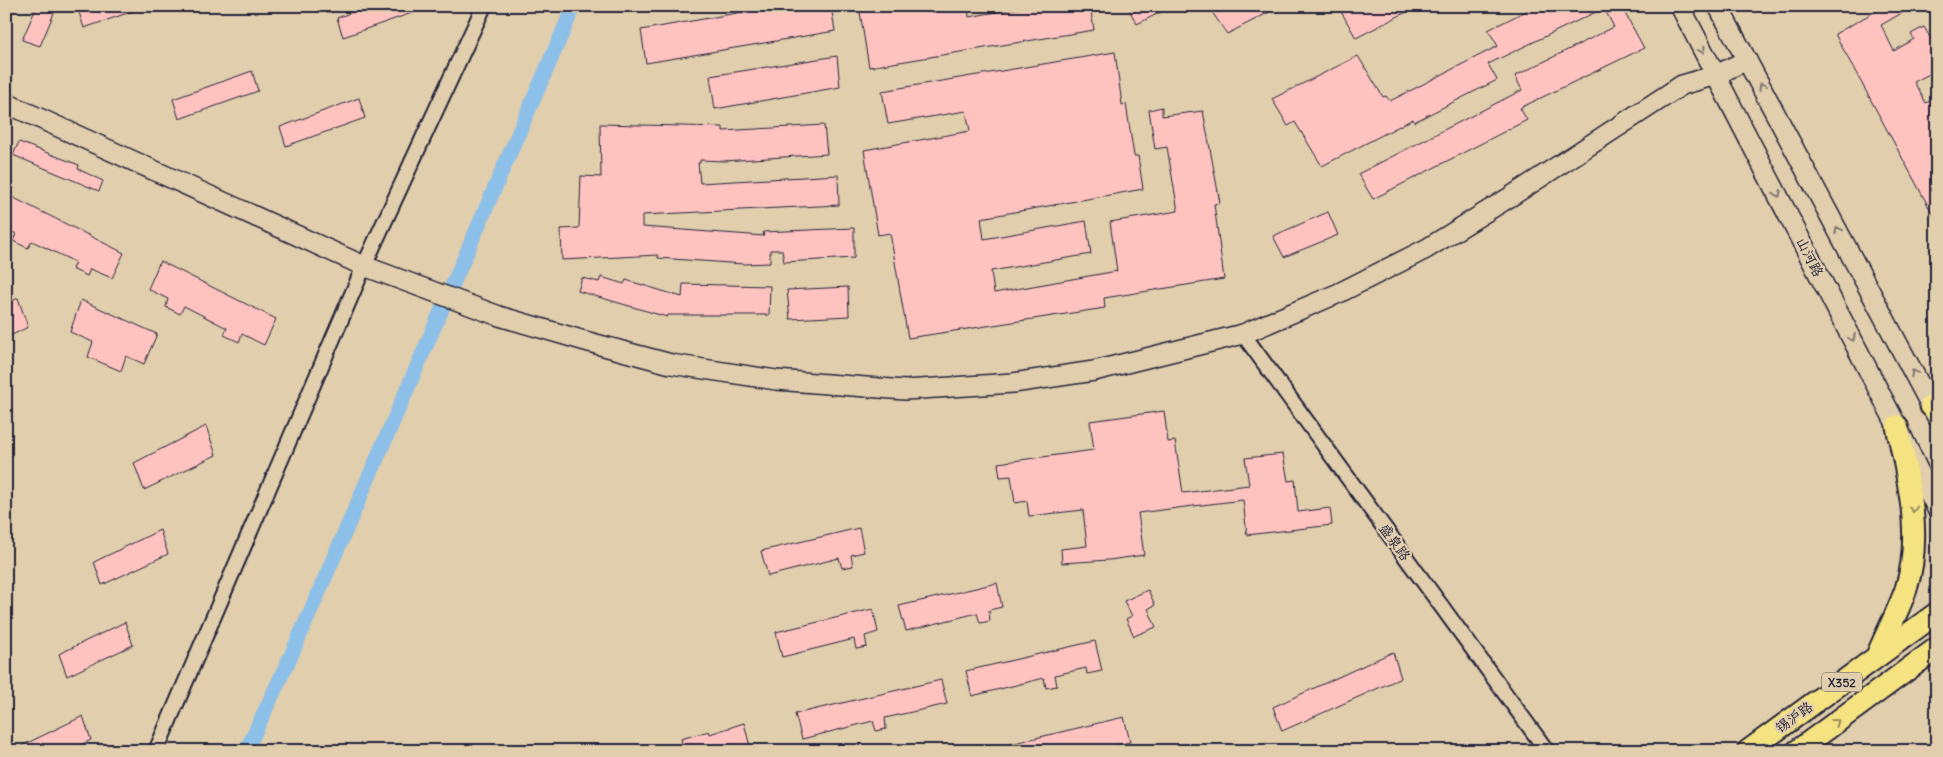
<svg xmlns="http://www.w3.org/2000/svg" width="1943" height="757" font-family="Delius,'LXGW WenKai TC',sans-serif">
	<rect width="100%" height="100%" fill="#e1ceac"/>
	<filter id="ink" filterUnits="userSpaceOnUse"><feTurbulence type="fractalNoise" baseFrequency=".02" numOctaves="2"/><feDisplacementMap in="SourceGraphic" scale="10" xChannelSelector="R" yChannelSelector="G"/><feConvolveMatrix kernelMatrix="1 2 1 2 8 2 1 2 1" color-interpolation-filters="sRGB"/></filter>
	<g filter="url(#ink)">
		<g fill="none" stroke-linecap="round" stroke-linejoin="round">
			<path stroke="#8dc0e9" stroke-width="15" d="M246,751L294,649L574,6"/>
		</g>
		<path fill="#ffc3bf" stroke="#22223b" d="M37,6H57L40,46L22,40Z
			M85,6H141L142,8L84,28L78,9Z
			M368,6H425L426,8L343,37L337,18Z
			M777,6H831L835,31L646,63L641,30Z
			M859,6H968L969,17L1030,6H1090L1094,30L869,67Z
			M1127,6H1173L1137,24Z
			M1223,6H1281L1227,34L1212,12Z
			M1338,6H1418L1356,38Z
			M1536,6H1621L1644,48L1520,108L1527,120L1373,199L1358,174L1522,90L1515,76L1614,27L1604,8L1488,64L1497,80L1414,122L1413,119L1322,166L1295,122L1288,126L1272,99L1358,56L1383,97L1386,96L1390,101L1498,46L1488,30Z
			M1885,6H1914L1881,25L1894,51L1914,39L1911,34L1924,27L1937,49V70L1914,82L1926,103L1937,97V222L1835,34Z
			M1115,52L1122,105L1126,104L1134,156H1138L1143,189L981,218L984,239L1086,221L1091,254L991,271L994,293L1117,271L1110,222L1178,211L1167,147L1155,149L1149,110L1162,107V116L1203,111L1220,203L1214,204L1224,279L1104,298L1105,308L908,338L890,233L878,235L864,150L970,131L966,111L888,124L882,91Z
			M837,56L840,87L715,109L710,76Z
			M252,71L258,91L179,119L173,99Z
			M359,98L365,118L286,146L280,127Z
			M600,124L723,127V131L824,125L827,154L724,161L700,160V163H698L700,183L838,175L839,205L642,215V227L764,236L763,232L854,228V258L784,262L782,250H770V263L744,264L658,258V255L562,260L561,229L579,228L581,176L601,177Z
			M19,142L79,165L78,169L103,181L99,191L13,155Z
			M6,194L124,253L112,278L90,269L87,276L72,269L75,262L32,241L28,248L13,241L16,234L6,228Z
			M1328,212L1338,235L1284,257L1273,236Z
			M160,261L276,319L264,345L242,334L239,342L224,335L227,328L184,306L180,314L166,307L168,299L148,289Z
			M601,277L624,284L626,280L682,297L683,284L770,286L769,315H668L667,317L578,291L582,278L599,282Z
			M848,287L849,316L790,319L787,290Z
			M18,298L28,327L6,338V304Z
			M81,300L157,334L144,364L126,356L121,371L88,357L93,342L70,332Z
			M1164,411L1168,442L1175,441L1183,493L1249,485L1245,458L1283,454L1288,481L1295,480L1298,512L1330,508L1332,525L1247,535L1243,500L1185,507L1138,513L1144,555L1109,560L1062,563L1061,549L1087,546L1083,510L1029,516L1027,501L1015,503L1011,476L1000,477L998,463L1094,450L1090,421Z
			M206,426L216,455L144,490L134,463Z
			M859,528L864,552L851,555L853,566L842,568L839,558L768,576L761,551Z
			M160,530L168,554L102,585L94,562Z
			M997,583L1002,607L989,610L990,621L980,623L977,613L906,631L899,606Z
			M1148,590L1155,605L1148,609L1156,627L1134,636L1126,619L1132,616L1124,601Z
			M873,609L878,632L865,636L867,647L856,649L854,639L782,657L776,632Z
			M125,622L133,645L67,676L59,654Z
			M1095,641L1102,671L1087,674L1086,668L1055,675L1057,686L1046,688L1044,678L972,696L966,671Z
			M1393,652L1401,678L1282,731L1273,707Z
			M941,680L947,704L885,718L886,729L876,731L873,721L802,739L795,714Z
			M83,716L91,740L67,751H11Z
			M1124,717L1130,742L1089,751H1003L1002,746Z
			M744,723L751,751H684L681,739L709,731L710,734Z"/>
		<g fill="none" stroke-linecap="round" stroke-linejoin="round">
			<defs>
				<path id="street" d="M1243,334L1547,751
					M156,751L364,266L484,6"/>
				<path id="secondary" d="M1680,6L1897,426L1937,509
					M1718,6L1937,417
					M6,103L364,266L499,316L585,341L671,364L776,380L905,390L1013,383L1094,371L1243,334L1339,293L1426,249L1510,197L1682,85L1716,75L1747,60"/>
				<path id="primary" d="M1931,406L1937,411
					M1877,656C1886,634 1898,612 1906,589C1923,536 1908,479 1897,426
					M1748,751L1937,613
					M1797,751L1937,648"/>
			</defs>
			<use href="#street" stroke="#22223b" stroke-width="18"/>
			<use href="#secondary" stroke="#22223b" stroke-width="22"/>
			<use href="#primary" stroke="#22223b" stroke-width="25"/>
			<path stroke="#22223b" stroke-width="2.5" stroke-dasharray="5 4" stroke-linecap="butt" d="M6,16L10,6"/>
			<use href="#street" stroke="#e1ceac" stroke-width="14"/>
			<use href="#secondary" stroke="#e1ceac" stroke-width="19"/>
			<use href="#primary" stroke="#f5e382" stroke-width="21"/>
		</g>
		<defs><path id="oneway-chevron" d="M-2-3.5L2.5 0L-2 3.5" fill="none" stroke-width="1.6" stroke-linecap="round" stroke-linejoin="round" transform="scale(1.25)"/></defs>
		<g stroke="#827874">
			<use href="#oneway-chevron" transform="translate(1702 50) rotate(62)"/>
			<use href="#oneway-chevron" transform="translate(1762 86) rotate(-119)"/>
			<use href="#oneway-chevron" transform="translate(1778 194) rotate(63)"/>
			<use href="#oneway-chevron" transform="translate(1838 230) rotate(-118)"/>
			<use href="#oneway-chevron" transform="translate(1852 338) rotate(63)"/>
			<use href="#oneway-chevron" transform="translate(1914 373) rotate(-118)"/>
		</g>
		<g stroke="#968c62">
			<use href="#oneway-chevron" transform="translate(1913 509) rotate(90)"/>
			<use href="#oneway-chevron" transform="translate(1836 722) rotate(-36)"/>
		</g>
	</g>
	<g text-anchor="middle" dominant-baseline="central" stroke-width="4.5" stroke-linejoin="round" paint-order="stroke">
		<rect fill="#e1ceac" stroke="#5b565d" stroke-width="1" x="1822" y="672.5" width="40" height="19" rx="4"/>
		<g font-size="12" font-weight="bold" fill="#22223b">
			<text x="1842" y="682">X352</text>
		</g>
		<g font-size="14" fill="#22223b" stroke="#e1ceac">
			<text transform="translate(1810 257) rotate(63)">山河路</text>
			<text transform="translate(1395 542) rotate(54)">盛泉路</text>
			<text transform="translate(1794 717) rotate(-36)">锡沪路</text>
		</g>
	</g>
	<rect width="1943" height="757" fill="none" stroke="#e1ceac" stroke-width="25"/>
	<rect x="12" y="12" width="1918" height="732" fill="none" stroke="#22223b" stroke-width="2" filter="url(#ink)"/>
</svg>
